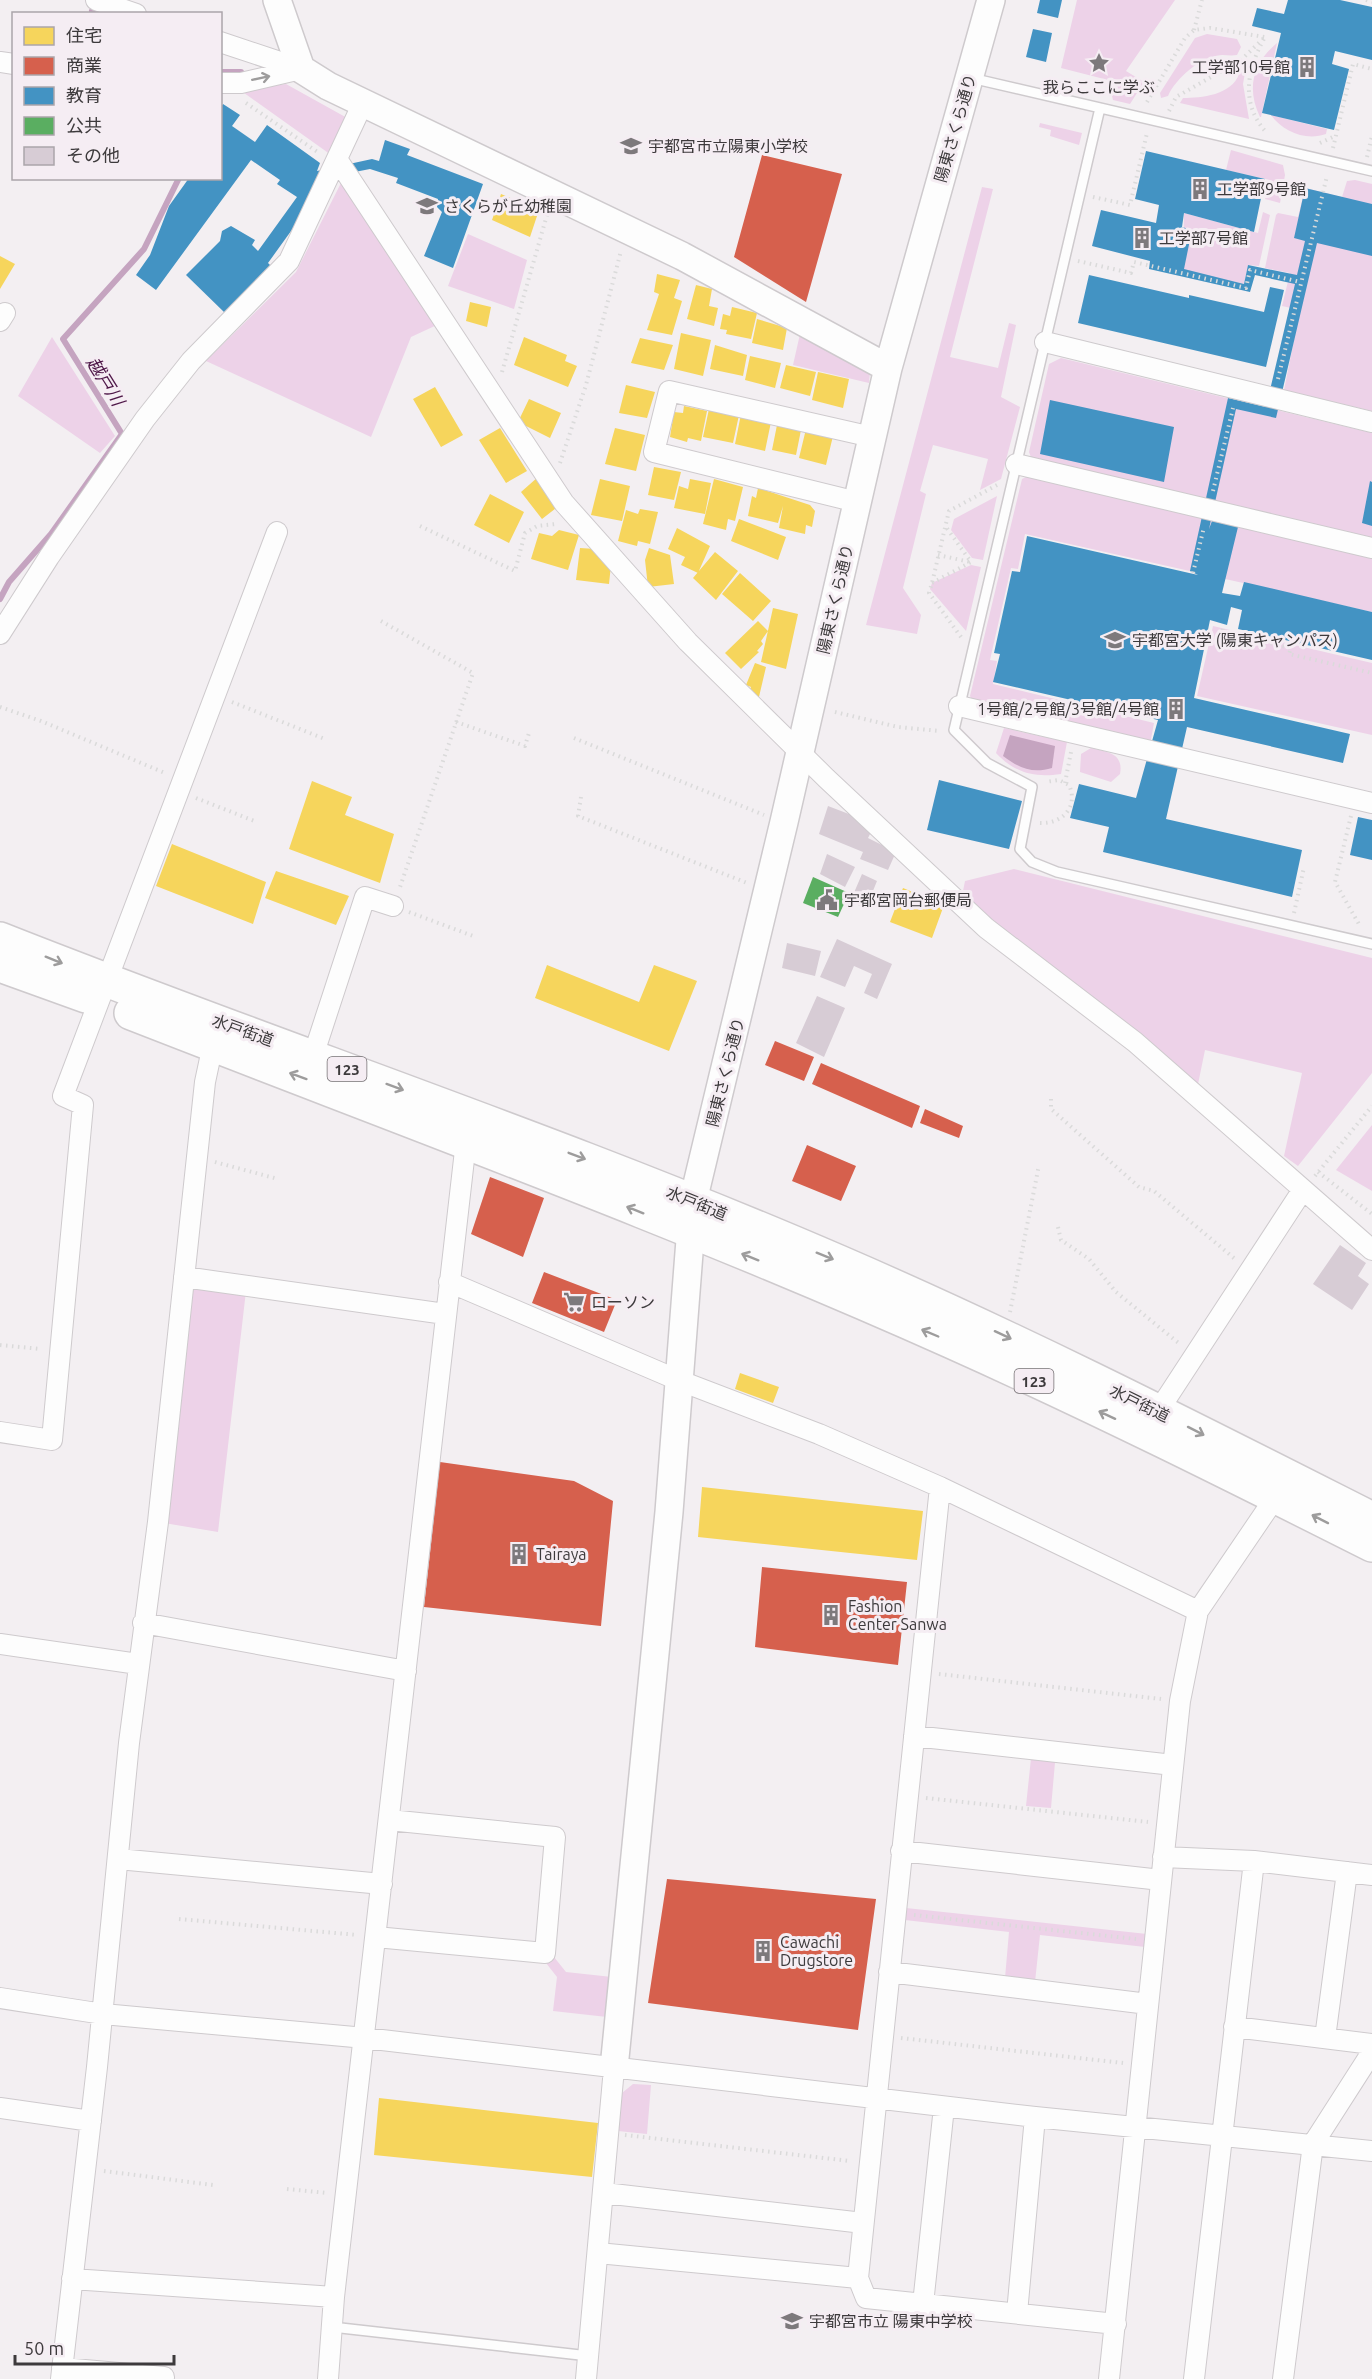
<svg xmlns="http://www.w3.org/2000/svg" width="1372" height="2379" font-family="Ubuntu,'Noto Sans JP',sans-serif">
	<rect width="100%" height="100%" fill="#f3eff2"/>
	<path fill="#edd2e8" d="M1077,0H1175L1126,71L1144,82L1130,104L1113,100L1108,80L1061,68Z
		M1207,34L1237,39L1241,47L1237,55C1231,56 1227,55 1222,55C1201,56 1176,78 1168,96L1161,98L1160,93L1195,38Z
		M1277,43L1261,117H1260C1246,88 1253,63 1277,43Z
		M1241,65L1246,67L1243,84L1249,119L1180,103L1183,98C1201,98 1232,95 1239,74C1240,71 1240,67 1241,65Z
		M286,84L349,119L334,157L240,90Z
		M1271,115L1327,129L1326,134C1306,141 1283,132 1271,115Z
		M1040,123L1082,133L1079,145L1050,136L1051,130L1039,127Z
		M1231,150L1283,165L1285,175L1280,203L1265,199L1270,180L1226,170Z
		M1355,180L1372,184V411L1284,390L1300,310L1282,306L1290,273L1265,268L1276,215L1278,213L1298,217L1305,188L1342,197L1347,181Z
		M342,181L439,324L411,337L371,437L206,361L296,272Z
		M982,187L993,189L950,357L998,368L1009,323L1016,325L1001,397L1020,407L1001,479L980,490L988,459L933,445L920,491L926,494L903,588L921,615L917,634L866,625Z
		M1263,212L1270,215L1259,266L1248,265L1244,284L1183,270L1184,213L1258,233Z
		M468,234L527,260L514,309L448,286Z
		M800,334L870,372L869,383L793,365Z
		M52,337L115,436L100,453L18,396Z
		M1061,358L1372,433V540L1032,460L1029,452L1049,364Z
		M1028,476L1372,554V612L1025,534L1018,569L1011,568L990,660L997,661L993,684L1154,723L1150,745L974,705L970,696L1022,479Z
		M997,496L983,560L972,558L951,530L954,519Z
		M971,565L981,567L966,631L930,589L932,583Z
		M1213,626L1372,663V735L1197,696Z
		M1004,728L1067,742L1061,774C1034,778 1015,773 996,753Z
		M1091,748C1107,752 1124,753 1120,774L1111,782L1080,772L1081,754Z
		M1014,869L1372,958V1073L1298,1166L1284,1156L1302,1073L1205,1050L1197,1089L962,896L965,881Z
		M1372,1125V1191L1336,1170Z
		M191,1285L246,1291L218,1532L158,1522Z
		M1032,1749L1056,1751L1051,1808L1026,1806Z
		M906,1908L1147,1934L1145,1947L1040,1935L1035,1982L1005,1978L1009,1932L905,1920Z
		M554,1957L566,1972L612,1977L607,2017L553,2011L557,1977L546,1963Z
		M633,2084L651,2085L647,2134L618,2131L622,2093Z"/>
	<path fill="#c5a4c0" d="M1010,735L1055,746L1052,768C1032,774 1019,768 1003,756Z"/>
	<path fill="#f6d55c" d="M501,194L539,210L530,237L492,220Z
		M0,256L15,264L0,289Z
		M657,274L680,280L674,298L682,301L672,335L647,330L659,294L654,292Z
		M696,285L712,289L709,306L718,308L714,326L687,319Z
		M470,302L491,307L487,327L466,321Z
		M732,307L757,313L751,339L726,334L727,330L720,329L723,314L730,316Z
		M757,319L787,328L783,350L752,343Z
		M681,333L711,340L703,376L674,369Z
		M524,337L567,355L565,361L577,366L568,387L514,365Z
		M640,338L673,345L664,370L631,363Z
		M715,345L747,355L743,376L710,369Z
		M750,356L781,363L775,388L745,380Z
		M786,365L816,372L810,396L780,388Z
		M818,372L849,379L843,408L812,400Z
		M626,385L655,392L647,418L619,413Z
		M435,387L463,435L441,447L413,399Z
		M529,399L561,413L550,438L518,422Z
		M684,406L707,411L701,441L688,438L687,442L670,437L674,412L683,413Z
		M709,409L739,415L733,443L703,437Z
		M741,414L771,422L765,451L735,444Z
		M777,425L801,430L796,455L772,450Z
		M500,428L527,471L506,483L479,440Z
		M615,428L645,435L636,471L605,464Z
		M806,429L833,436L826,465L799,458Z
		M654,467L681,472L674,500L648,495Z
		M538,477L560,505L542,519L521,492Z
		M600,479L630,486L622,521L591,515Z
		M690,479L711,483L705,514L674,508L679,486L688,489Z
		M714,479L743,487L735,521L728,519L726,530L703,524Z
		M758,488L810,505L815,511L812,527L806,525L805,534L779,528L783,506L778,523L748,516L752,496L756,498Z
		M490,494L524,512L509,543L474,525Z
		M640,509L658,512L650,544L638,541L637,546L618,541L626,510L638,514Z
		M739,519L786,537L778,560L731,541Z
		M677,528L710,546L698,573L681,565L685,557L668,549Z
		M559,530L579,535L568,570L531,559L539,533L552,536Z
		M580,548L596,549L611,565L609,584L576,580Z
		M649,548L670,555L674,584L648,587L645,560Z
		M715,552L738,571L716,600L693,578Z
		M740,573L771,601L753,621L722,594Z
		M773,608L798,614L786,669L761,662Z
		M758,621L768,631L761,641L763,644L757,651L759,652L741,669L725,653Z
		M755,663L766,667L758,701L749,692L751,687L746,685Z
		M312,781L352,797L345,815L394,834L380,883L289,849Z
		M172,844L266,882L253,924L156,886Z
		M276,871L349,896L336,925L265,898Z
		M903,888L944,905L932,938L890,922Z
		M547,965L639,1002L654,965L697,981L669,1051L535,998Z
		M740,1373L779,1387L773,1403L735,1389Z
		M702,1487L923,1511L917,1560L698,1537Z
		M379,2098L598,2123L592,2177L374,2155Z"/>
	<path fill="#d6604d" d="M762,155L842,174L806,302L734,257Z
		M775,1041L814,1057L804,1081L765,1065Z
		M821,1063L920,1106L912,1128L812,1084Z
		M925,1109L963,1126L959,1138L920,1123Z
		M807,1145L856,1166L841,1201L792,1181Z
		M490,1177L544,1198L523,1257L471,1234Z
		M544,1272L617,1300L604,1332L532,1303Z
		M440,1462L574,1481L613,1501L601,1626L424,1607Z
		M762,1567L907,1582L898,1665L755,1647Z
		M667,1879L876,1899L858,2030L648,2003Z"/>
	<path fill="#4393c3" d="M1040,0H1062L1058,18L1037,13Z
		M1288,0H1340L1372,7V60L1335,51L1332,64L1349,69L1334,130L1262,113L1281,33L1252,26L1257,8L1284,14Z
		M1033,29L1052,33L1046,62L1026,57Z
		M223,104L240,115L232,126L255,142L267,125L320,163L317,171L372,159L379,161L385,140L410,149L407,155L483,184L453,268L424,256L442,212L437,207L438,199L396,183L398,178L370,169L319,179L304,213L268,263L272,267L225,313L186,275L220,241L222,231L231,226L255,240L252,245L258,251L297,197L277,184L280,180L251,160L156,290L136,275L150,255L169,206L189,178H220V108Z
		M1146,151L1265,179L1254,232L1184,213L1182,227L1192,230L1184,269L1244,284L1248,265L1297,275L1305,241L1294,238L1305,188L1372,204V256L1317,243L1276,418L1236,409L1209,529L1212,521L1238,527L1222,593L1240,596L1244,582L1372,612V660L1238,629L1242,610L1231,607L1227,625L1210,620L1194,698L1350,734L1343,763L1187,727L1166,819L1302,850L1292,897L1103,852L1109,827L1070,818L1079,784L1136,798L1158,720L993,682L1000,654L994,653L1012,571L1020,572L1027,536L1198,575L1190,571L1228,398L1266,407L1295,284L1255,275L1250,292L1149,269L1150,261L1092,246L1101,210L1156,223L1159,205L1135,199Z
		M1089,275L1189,298V295L1264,312L1270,287L1284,290L1266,367L1078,323Z
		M1050,400L1174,427L1164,482L1040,454Z
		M1370,481L1372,482V526L1362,523Z
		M939,780L1022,801L1009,849L927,830Z
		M1358,817L1372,820V860L1350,855Z"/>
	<path fill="#5aae61" d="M813,877L849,893L838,917L803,903Z"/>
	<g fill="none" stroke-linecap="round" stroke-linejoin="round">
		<path stroke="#c5a4c0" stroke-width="6" d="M92,11L94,14
			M220,72H241
			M0,599L9,582L51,534L122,434L63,339L144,249L179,178"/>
	</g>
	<path fill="#d7ccd5" d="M828,806L875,824L868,838L896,852L888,870L860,859L863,852L819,834Z
		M827,854L855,867L845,887L820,874Z
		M862,874L877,881L866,908L850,902Z
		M837,939L892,964L877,999L864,993L872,974L854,966L845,987L820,977Z
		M787,943L821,951L815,976L782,968Z
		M817,996L845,1008L824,1057L796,1043Z
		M1340,1245L1366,1263L1358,1276L1369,1284L1352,1310L1313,1284Z"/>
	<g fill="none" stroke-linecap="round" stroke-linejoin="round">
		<defs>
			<path id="lane" d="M971,78L1372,171
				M1100,108L954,730L987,763L1032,787L1020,849L1032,862L1057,872L1372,944
				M332,2327L589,2356"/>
			<path id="street" d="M96,0L136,14
				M220,42L301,69
				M0,62L14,64
				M220,83H241L301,69
				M337,159L564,503L688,642L826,778L986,928L1135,1042L1372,1250
				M0,321L5,313
				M1045,342L1372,422
				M1016,464L1372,548
				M857,502L654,452L669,391L872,437
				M0,634L49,557L145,419L191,361L289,261L363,103
				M959,706L1372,803
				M313,1056L365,897L393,906
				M184,1277L445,1314
				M449,1282L678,1380L819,1434L940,1487L1198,1611L1281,1489
				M1153,1419L1302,1191
				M0,1432L52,1440L83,1105L63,1096L277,532
				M143,1623L406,1671
				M0,1644L138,1664
				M914,1736L1173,1765
				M901,1851L1161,1880
				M1163,1857L1254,1861L1372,1875
				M118,1859L382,1884
				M376,1937L545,1953L555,1837L389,1820
				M889,1972L1148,2004
				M0,1998L103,2014L365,2038L1035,2117L1372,2151
				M1234,2027L1372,2044
				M1325,2038L1347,1872
				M0,2108L91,2121
				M604,2193L863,2223
				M598,2253L858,2278L940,1487
				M858,2278L866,2298L1116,2324
				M72,2279L334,2297
				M923,2304L944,2107
				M1017,2313L1035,2117
				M62,2368L164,2377
				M61,2379L97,2067L129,1743L158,1522L205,1082L215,1035
				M328,2379L334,2297L467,1133
				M586,2379L614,2068
				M1109,2379L1180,1701L1198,1611
				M1194,2379L1254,1861
				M1283,2379L1313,2144L1372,2052"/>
			<path id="secondary" d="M277,0L301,69L328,86L682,256L888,368
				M614,2068L669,1512L693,1201L784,822L888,368L991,0"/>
			<path id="highway" d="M0,939C278,1049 564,1143 839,1262C1020,1340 1196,1430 1372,1519
				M0,965L86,996
				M131,1013C405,1120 682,1221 950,1341C1093,1405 1233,1475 1372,1545"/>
		</defs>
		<use href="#lane" stroke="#cecacd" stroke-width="12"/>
		<use href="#street" stroke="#cecacd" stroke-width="22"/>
		<use href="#secondary" stroke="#cecacd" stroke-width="30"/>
		<use href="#highway" stroke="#cecacd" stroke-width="36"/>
		<path stroke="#dadada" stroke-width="4" stroke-dasharray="1.5 4.5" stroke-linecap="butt" d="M1366,0L1372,2
			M1194,30L1202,0
			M1147,102L1185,38L1194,30L1210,28L1265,37
			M246,103L319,153
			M1169,111L1176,97L1241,60L1265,37C1247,69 1240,103 1266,132
			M1320,143L1335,136
			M1333,148L1353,64L1372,69
			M1367,157L1372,136
			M1093,197L1130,205L1147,133
			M1078,261L1131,273L1134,262L1246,288L1250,270L1300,282
			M502,372L547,215
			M1278,379L1327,176
			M560,463L586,385L621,251
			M1213,491L1233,408
			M420,526L515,571L525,533L537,526L556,524
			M938,555L970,562
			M1193,573L1204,527
			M932,583L971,562L946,527
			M381,621L473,673L399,890
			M1223,629L1222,633L1291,648L1289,654L1372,673
			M961,637L929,593L932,583L949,511L997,485
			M232,702L325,739
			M0,707L41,721L165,773
			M835,712L898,727L940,731
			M456,722L525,746L529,733
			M574,738L764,815
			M1065,783L1071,752
			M581,797L578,816L747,883
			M196,798L257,822
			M1351,816L1335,882L1360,926
			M1040,823C1062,824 1079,807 1069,785L1059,780L1045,782
			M409,912L473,936
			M1294,913L1304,867
			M1051,1099V1109L1139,1187L1154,1191L1235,1259
			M215,1162L278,1179
			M1318,1172L1372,1214
			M1315,1176L1372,1106
			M1058,1227L1061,1240L1089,1259L1116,1292L1181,1345
			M1010,1312L1039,1165
			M0,1345L41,1349
			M939,1674L1161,1699
			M926,1798L1148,1822
			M914,1915L1136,1939
			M179,1919L358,1935
			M901,2038L1123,2063
			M625,2135L850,2161
			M104,2171L213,2185
			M287,2189L327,2193"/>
		<use href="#lane" stroke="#fdfdfd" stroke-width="9"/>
		<use href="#street" stroke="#fdfdfd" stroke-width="20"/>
		<use href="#secondary" stroke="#fdfdfd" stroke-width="27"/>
		<use href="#highway" stroke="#fdfdfd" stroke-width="33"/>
	</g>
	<defs><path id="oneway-shaft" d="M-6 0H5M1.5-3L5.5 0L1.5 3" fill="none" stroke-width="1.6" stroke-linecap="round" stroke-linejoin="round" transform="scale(1.5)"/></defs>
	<g stroke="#9d9c9c">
		<use href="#oneway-shaft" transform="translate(261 78) rotate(-12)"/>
		<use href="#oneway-shaft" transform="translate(54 960) rotate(22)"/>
		<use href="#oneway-shaft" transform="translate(298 1076) rotate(-160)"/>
		<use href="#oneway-shaft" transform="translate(395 1087) rotate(20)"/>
		<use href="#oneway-shaft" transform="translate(577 1156) rotate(21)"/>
		<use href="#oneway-shaft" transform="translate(635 1210) rotate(-158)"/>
		<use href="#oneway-shaft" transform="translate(825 1256) rotate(22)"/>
		<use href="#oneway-shaft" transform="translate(750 1257) rotate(-158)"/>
		<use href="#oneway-shaft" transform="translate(930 1333) rotate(-157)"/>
		<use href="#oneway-shaft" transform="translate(1003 1335) rotate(25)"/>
		<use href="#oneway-shaft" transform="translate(1107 1415) rotate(-155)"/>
		<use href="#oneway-shaft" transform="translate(1196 1431) rotate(27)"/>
		<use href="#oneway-shaft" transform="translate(1320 1519) rotate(-153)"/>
	</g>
	<defs>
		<symbol id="sight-bare" viewBox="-9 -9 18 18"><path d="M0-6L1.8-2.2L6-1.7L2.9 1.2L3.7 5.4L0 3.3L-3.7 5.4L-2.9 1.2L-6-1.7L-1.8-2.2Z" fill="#7d797c" stroke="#f5edf3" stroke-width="2.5" paint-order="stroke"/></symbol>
		<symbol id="building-bare" viewBox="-9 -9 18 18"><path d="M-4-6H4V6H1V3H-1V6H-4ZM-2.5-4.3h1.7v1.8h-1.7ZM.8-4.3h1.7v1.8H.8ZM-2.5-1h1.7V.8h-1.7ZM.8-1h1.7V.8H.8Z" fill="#7d797c" stroke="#f5edf3" stroke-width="2.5" paint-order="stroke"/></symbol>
		<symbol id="school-bare" viewBox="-9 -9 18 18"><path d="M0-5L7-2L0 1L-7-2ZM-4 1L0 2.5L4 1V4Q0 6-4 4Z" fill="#7d797c" stroke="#f5edf3" stroke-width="2.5" paint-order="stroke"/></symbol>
		<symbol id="university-bare" viewBox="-9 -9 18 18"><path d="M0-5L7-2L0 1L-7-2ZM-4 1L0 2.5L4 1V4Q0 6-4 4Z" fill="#7d797c" stroke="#f5edf3" stroke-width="2.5" paint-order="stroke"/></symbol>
		<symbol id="civic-bare" viewBox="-9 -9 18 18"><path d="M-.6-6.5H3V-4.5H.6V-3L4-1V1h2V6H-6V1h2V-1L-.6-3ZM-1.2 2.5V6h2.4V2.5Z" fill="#7d797c" stroke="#f5edf3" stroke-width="2.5" paint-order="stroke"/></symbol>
		<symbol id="supermarket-bare" viewBox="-9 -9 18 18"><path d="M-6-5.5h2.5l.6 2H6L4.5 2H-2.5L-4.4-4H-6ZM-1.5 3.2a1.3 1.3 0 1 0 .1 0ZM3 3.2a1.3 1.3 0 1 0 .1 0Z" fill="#7d797c" stroke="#f5edf3" stroke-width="2.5" paint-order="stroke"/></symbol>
	</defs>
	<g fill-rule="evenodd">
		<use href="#sight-bare" x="1084" y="48" width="30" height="30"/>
		<use href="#building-bare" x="1292" y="52" width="30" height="30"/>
		<use href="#school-bare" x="616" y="131" width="30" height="30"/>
		<use href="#building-bare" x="1185" y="174" width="30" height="30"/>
		<use href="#school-bare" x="412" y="191" width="30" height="30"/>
		<use href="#building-bare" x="1127" y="223" width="30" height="30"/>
		<use href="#university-bare" x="1100" y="625" width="30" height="30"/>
		<use href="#building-bare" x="1161" y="694" width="30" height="30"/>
		<use href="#civic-bare" x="812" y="885" width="30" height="30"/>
		<use href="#supermarket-bare" x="559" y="1287" width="30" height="30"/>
		<use href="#building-bare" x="504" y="1539" width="30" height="30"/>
		<use href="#building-bare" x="816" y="1600" width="30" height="30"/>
		<use href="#building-bare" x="748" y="1936" width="30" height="30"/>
		<use href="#school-bare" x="777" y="2306" width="30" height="30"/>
	</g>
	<g text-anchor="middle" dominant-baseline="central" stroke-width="6" stroke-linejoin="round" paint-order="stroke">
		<g fill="#f5edf3" stroke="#747073" stroke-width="1.5">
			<rect x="327.5" y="1057" width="39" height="24" rx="4.5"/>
			<rect x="1014.5" y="1369" width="39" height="24" rx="4.5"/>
		</g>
		<g font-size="15" font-weight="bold" fill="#3d3a3c">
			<text x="347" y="1069">123</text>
			<text x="1034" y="1381">123</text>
		</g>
		<g font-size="16" fill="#3d3a3c" stroke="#f5edf3" text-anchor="start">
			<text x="1290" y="67" text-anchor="end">工学部10号館</text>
			<text x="1099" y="87" text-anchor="middle">我らここに学ぶ</text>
			<text x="648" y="146">宇都宮市立陽東小学校</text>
			<text x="1217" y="189">工学部9号館</text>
			<text x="444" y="206">さくらが丘幼稚園</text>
			<text x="1159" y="238">工学部7号館</text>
			<text x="1132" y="640">宇都宮大学 (陽東キャンパス)</text>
			<text x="1159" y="709" text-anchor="end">1号館/2号館/3号館/4号館</text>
			<text x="844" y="900">宇都宮岡台郵便局</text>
			<text x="591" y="1302">ローソン</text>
			<text x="536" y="1554">Tairaya</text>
			<text x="848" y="1606">Fashion<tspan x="848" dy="18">Center Sanwa</tspan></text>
			<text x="780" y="1942">Cawachi<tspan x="780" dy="18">Drugstore</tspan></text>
			<text x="809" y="2321">宇都宮市立 陽東中学校</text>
		</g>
		<g font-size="16" fill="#3d3a3c" stroke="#f5edf3">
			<text transform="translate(955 128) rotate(-74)">陽東さくら通り</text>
			<text transform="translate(835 599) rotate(-77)">陽東さくら通り</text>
			<text transform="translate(243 1030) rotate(20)">水戸街道</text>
			<text transform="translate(725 1072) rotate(-76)">陽東さくら通り</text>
			<text transform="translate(697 1203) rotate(22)">水戸街道</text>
			<text transform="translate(1140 1403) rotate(26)">水戸街道</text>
		</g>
		<g font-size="18" font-style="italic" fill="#4e1748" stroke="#f5edf3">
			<text transform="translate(106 381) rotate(58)">越戸川</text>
		</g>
	</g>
	<rect x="12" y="12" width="210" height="168" fill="#f5edf3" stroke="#aba5aa" stroke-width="1.5"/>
	<rect x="24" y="27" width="30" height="18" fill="#f6d55c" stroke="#aba5aa" stroke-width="1.5"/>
	<text x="66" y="42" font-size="18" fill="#3d3a3c">住宅</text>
	<rect x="24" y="57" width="30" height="18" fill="#d6604d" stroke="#aba5aa" stroke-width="1.5"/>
	<text x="66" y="72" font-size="18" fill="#3d3a3c">商業</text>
	<rect x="24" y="87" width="30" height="18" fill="#4393c3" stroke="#aba5aa" stroke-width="1.5"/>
	<text x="66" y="102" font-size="18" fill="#3d3a3c">教育</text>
	<rect x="24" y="117" width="30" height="18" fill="#5aae61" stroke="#aba5aa" stroke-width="1.5"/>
	<text x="66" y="132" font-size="18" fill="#3d3a3c">公共</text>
	<rect x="24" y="147" width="30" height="18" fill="#d7ccd5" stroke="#aba5aa" stroke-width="1.5"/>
	<text x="66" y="162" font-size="18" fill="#3d3a3c">その他</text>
	<path d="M15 2355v9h159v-9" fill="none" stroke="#3d3a3c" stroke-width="3"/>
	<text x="24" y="2355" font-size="18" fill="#3d3a3c" stroke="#f5edf3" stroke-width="4.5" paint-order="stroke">50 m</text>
</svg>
